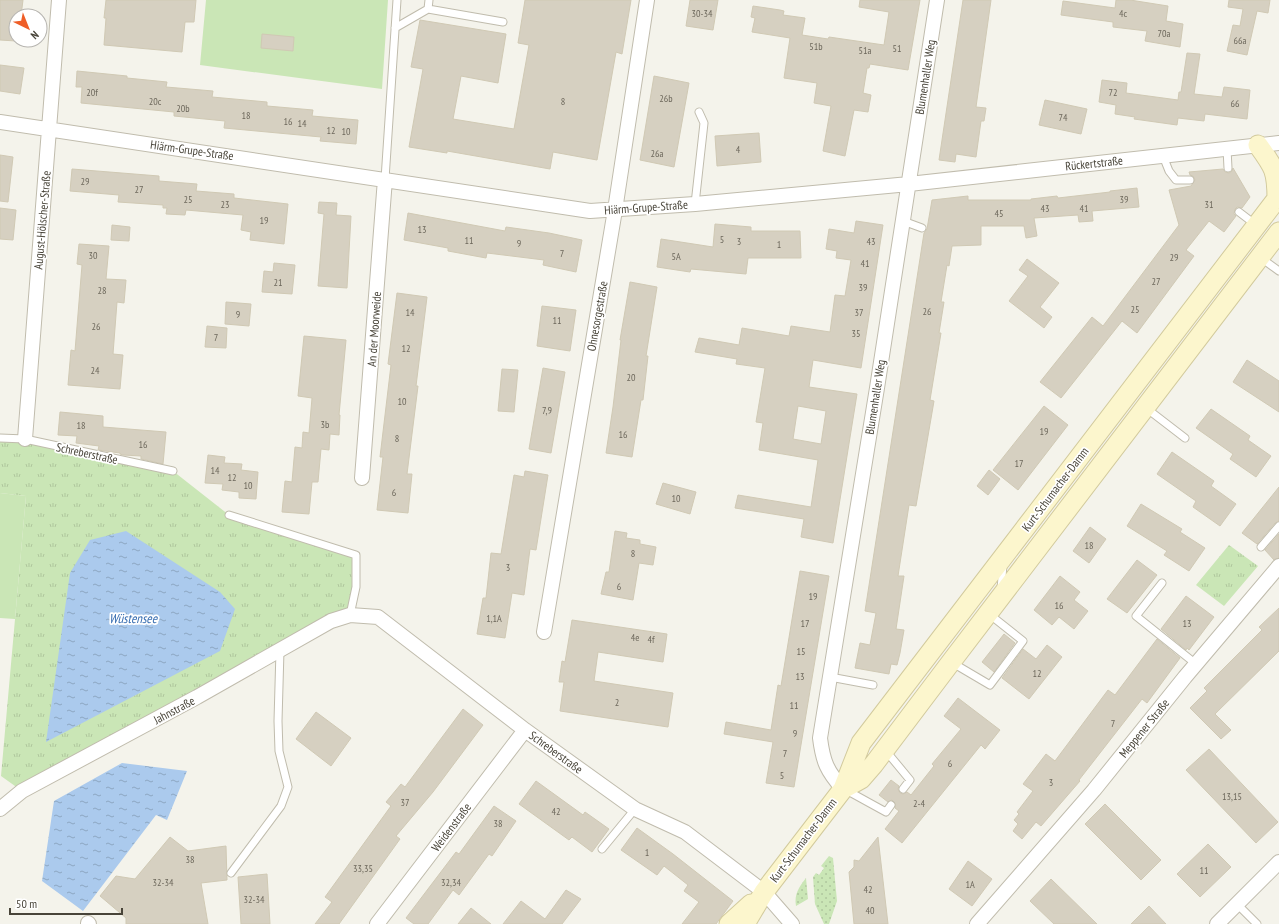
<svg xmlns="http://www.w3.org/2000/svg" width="1279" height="924" font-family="'PT Sans Narrow',sans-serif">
	<defs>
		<pattern id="grass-dots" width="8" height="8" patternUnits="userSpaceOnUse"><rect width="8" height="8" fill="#cae6b6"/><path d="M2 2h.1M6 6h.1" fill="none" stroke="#afc69d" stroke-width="1.8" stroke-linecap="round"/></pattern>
		<pattern id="park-tufts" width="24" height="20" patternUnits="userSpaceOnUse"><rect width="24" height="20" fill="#cae6b6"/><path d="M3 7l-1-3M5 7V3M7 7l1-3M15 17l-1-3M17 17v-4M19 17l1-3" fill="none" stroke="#afc69d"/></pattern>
		<pattern id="water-ripples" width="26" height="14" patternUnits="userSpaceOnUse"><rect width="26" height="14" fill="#abcaed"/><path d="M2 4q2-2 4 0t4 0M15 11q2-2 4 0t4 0" fill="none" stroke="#8da6c1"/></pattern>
	</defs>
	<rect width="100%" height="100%" fill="#f4f3eb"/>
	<path fill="url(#grass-dots)" d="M829,856L833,858L837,901L829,924H824L815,904L813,877L816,873L819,875L824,868L821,866Z
		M806,878L808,899L796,906C794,894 799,887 806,878Z"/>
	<path fill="url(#park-tufts)" d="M0,438L173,471L229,515L356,555L350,615L22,791L1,776L26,496L0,493Z
		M1229,545L1258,566L1224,606L1196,585Z"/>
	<path fill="#cae6b6" d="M206,0H388L382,89L200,65Z
		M0,493L26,496L15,619L0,618Z"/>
	<path fill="url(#water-ripples)" d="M126,531L220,592L235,609L220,651L46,742L70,573L90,540Z
		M122,763L187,771L167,820L156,815L83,911L42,881L54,801Z"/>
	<path fill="#d6d0c1" stroke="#d0c9b4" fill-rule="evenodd" d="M0,0H23L21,16H16V41L0,40Z
		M106,0H196L194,22H185L182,52L104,45L106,18H104Z
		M525,0H631L622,54L616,52L597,160L553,152L550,169L447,151V153L409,147L423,69L411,67L420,20L506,34L498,83L461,76L453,119L514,129L529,45L518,43Z
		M690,0H718L713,30L686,26Z
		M860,0H920L908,70L870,64L869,68H867L863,93L871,95L868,112L854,110L845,156L823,151L831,106L814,103L817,83L784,78L790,38L752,32L755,18L751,17L753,6L780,10L784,11L783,15L805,18L802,35L828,39L829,37L884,45L889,12L859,7Z
		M963,0H991L976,107L986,108L984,121H981L976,157L956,154L955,162L939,160Z
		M1116,0H1130L1168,6L1166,21L1183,24L1180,47L1145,41L1147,31L1113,27V22L1061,15L1063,1L1115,8Z
		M1229,0H1270L1268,13L1257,11L1247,55L1227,51L1233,25L1240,26L1243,9L1228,7Z
		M262,34L294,37L293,51L261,48Z
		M1187,53L1200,54L1194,94L1222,97L1224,87L1250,90L1247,119L1205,114L1204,121L1178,118L1177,125L1134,119L1135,117L1115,114L1116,105L1099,102L1102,80L1127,83L1126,93L1178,100L1179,92H1181Z
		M0,65L24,68L20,94L0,91Z
		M77,71L127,76V78L167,82L166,87L213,91L212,97L267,102V106L313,110L312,116L358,120L356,144L320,141L321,137L224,128L225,121L174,116V112L81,103L82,87H76Z
		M654,76L689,83L674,167L640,160Z
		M1045,100L1087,109L1081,134L1039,125Z
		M759,133L761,162L717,166L715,136Z
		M0,155L13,157L8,202L0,201Z
		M1233,168L1250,197L1242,208L1237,207L1235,209L1234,214L1236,216L1224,232L1209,221L1186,250L1194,256L1137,333L1122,321L1061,398L1040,382L1092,317L1103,326L1179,225L1169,190L1191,186L1195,180L1193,176L1190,175L1189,172L1223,169L1225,172L1229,173L1232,171Z
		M72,169L159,176V181L197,184L196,191L234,194V198L288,204L284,244L250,240L251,232L241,230L243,215L186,210L185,215L166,214L167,208H163V205L118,202L119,195L70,191Z
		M1137,188L1139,207L1092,211L1093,221L1079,222L1078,215L1034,218L1037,236L1026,238L1024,226H981V245L952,246L949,266L947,265L941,302H944L939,333H941L930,400L934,401L916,506L909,505L898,576H904L896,629L904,630L900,653L897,665L891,664L889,674L855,668L860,643L870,645L876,613L865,611L924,233L927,229L932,200L968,196V200H1031V199L1057,196L1058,198L1110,192V191Z
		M319,202L337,203L336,215L351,216L347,288L318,286L324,214L318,213Z
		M0,208L16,210L13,240L0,239Z
		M408,213L505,231L506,227L549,233L582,240L576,272L543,265L544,260L487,253L486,258L448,251V248L404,240Z
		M856,221L883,225L861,368L813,360L809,387L857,394L833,543L801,537L804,519L735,508L738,495L811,507L818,460L759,450L763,423L756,422L765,368L736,364L737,359L695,352L699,338L739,345L742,328L789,336L791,326L830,332L835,295L845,296L851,260L836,258L837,251L826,249L829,229L854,233ZM798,406L826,411L821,444L793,439Z
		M715,224L751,227V231H800L801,258H748L746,274L691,269L690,272L657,267L661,239L713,247Z
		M112,225L130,227L129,241L111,240Z
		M79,244L109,246L106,279L126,280L124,303L117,302L113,354L123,355L120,389L68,385L71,350L75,351L82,265L77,264Z
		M1027,259L1059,283L1040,307L1052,317L1044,328L1009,301L1028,276L1019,270Z
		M274,263L295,265L292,294L262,292L264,271L273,272Z
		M630,282L657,287L646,356H648L643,400H641L632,457L606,453L613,407L621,340H620Z
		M397,293L427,297L416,386H418L407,474H412L408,513L377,510L383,457H380L391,365L388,364Z
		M226,302L251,304L249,326L225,324Z
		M542,306L576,310L570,351L537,346Z
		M207,326L227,328L226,348L205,347Z
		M304,336L346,340L339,415H340L339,435L330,434L329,450L321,449L318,482H312L309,514L282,512L285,481L292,482L295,447L302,448L303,432L309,433L312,398L298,396Z
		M1247,360L1279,381V412L1233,382Z
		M543,368L565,372L551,453L529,449Z
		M502,369L518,370L514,412L498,411Z
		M1044,406L1068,425L1018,490L993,470Z
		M1211,409L1250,436L1248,440L1271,456L1256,477L1230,459L1233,454L1196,428Z
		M60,412L103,416V427L166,432L163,464L141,459V456L123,455L120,454V453L98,450L99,446L76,443L77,436L58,435Z
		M1172,452L1214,481L1211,486L1236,504L1220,526L1193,507L1196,501L1157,474Z
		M208,455L225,457L224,463L242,464L241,470L258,472L256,499L239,498V492L222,490L223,484L205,483Z
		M989,470L1000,479L988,495L977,486Z
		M525,471L548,475L536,550L530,549L524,595L512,593L505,638L477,634L483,598H486L491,553L501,554L514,475L524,477Z
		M663,483L696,492L690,514L656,504Z
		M1279,487V521L1275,523L1257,544L1242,533Z
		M1141,504L1182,529L1180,532L1205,548L1189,571L1164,555L1167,551L1127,526Z
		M1090,527L1106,539L1089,563L1073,551Z
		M615,531L627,533L626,538L640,540V544L656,547L653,565L639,563L633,600L601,594L606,572H609Z
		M1279,534V558L1274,560L1265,550Z
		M1137,560L1157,575L1127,613L1107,599Z
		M800,571L829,576L794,787L766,783L773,742L724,734L726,722L771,730L778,685L781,686Z
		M1060,576L1080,592L1074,600L1088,611L1074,629L1059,617L1052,625L1034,610Z
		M1186,596L1214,617L1189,650L1187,648L1186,650L1161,629Z
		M1279,608V651L1215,714L1231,730L1221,739L1190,708L1207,691L1204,688L1262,630L1259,627Z
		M572,620L667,634L663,662L598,652L594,681L673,693L668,727L560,711L564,682H559L562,661L565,662Z
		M1004,634L1015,643L994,672L982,662Z
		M1157,639L1180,658L1147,703L1142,699L1079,780L1080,781L1041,826L1036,822L1022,839L1013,831L1018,824L1014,820L1019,814L1017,812L1033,791L1023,784L1046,754L1055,761L1108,690L1115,695Z
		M1047,645L1062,657L1029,699L1002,678L1023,649L1036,659Z
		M958,698L1000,730L985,749L981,745L902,843L885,829L899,811L895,808V803L892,800L888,802L879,795L891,780L899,786L898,789L900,793L903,794L907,792L911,795L934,766L932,764L961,729L944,716Z
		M463,709L483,725L433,792L396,836L400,839L339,924H315L332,902L325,897L391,806L386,802L401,784L405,787Z
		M316,712L351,738L331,766L296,739Z
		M1209,749L1278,822L1256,843L1186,770Z
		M536,781L583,815L585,812L609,829L592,852L572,837L569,840L519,804Z
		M1105,804L1161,860L1141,880L1085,824Z
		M494,806L516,821L492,856L489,854L459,895L453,890L428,924H414L406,918L456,852L459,854Z
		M637,828L673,854L733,901L716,924H682L699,902L684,891L688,885L664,866L657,875L621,850Z
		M170,837L188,851L226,846L227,880L201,883L208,924H126V918L100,896L116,876L135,879Z
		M878,837L888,924H854L849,872L854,867V860L859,861Z
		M1208,844L1231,867L1200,897L1177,874Z
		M968,861L992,879L972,906L949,889Z
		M267,874L270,924H241L238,877Z
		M1051,879L1097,924H1054L1030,901Z
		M566,890L581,899L562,924H503L521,901L545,919Z
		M1149,906L1166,924H1131Z
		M471,908L491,924H458Z"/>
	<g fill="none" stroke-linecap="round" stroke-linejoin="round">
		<defs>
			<path id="lane" d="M428,9L429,0
				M395,28L428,9L503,22
				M1227,149L1228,168
				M1163,156L1169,171L1176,180H1190
				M385,179L397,0
				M695,204L704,123L699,112
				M1239,212L1256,225
				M903,221L922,228
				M1261,258L1279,271
				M1146,408L1185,438
				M0,438L25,439L173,471
				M229,515L356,555V587L350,615
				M1261,547L1279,526
				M1162,583L1136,616L1196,664
				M1001,589L1003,565
				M951,662L990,685L1023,641L989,614
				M830,677L873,685
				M886,751L910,780L903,789
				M846,790L886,812L891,805
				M602,849L635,809
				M231,873L281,806L288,787L279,751L278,721L280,650
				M1237,904L1257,924"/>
			<path id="street" d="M0,122L590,211L695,204L909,184L1279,143
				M25,439L59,0
				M362,478L385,179
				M544,632L615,210L647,0
				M843,789C827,771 823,762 820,738L877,388L937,0
				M0,809L22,791L197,697L331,621L350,615L378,617L525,730L635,809L685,832L764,892L792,924
				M88,923L89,924
				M377,924L525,730
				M977,924L1094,790L1185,677L1279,566
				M1217,924L1279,862"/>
			<path id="secondary" d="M1258,145C1274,167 1277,171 1277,199
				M843,789L861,779L874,764L951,662L1279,232
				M729,924L751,904
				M745,924L764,892L843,789L861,743L1279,196"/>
		</defs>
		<use href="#lane" stroke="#c0bcad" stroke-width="9"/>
		<use href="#street" stroke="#c0bcad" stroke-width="16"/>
		<use href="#secondary" stroke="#d2ca9d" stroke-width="21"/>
		<use href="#lane" stroke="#fff" stroke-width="7"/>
		<use href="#street" stroke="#fff" stroke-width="14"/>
		<use href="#secondary" stroke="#fcf6cd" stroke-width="19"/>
	</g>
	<g text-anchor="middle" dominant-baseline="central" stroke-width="3.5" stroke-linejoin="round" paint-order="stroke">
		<g font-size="10" fill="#6c675b">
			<text x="702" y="13">30-34</text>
			<text x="1123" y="13">4c</text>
			<text x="1164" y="33">70a</text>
			<text x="1240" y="40">66a</text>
			<text x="816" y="46">51b</text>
			<text x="897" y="48">51</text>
			<text x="865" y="50">51a</text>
			<text x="92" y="92">20f</text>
			<text x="1113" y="92">72</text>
			<text x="666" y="98">26b</text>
			<text x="155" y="101">20c</text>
			<text x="563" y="101">8</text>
			<text x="1235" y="103">66</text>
			<text x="183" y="108">20b</text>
			<text x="246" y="115">18</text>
			<text x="1063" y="117">74</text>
			<text x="288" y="121">16</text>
			<text x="302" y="123">14</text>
			<text x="331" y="130">12</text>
			<text x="346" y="131">10</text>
			<text x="738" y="149">4</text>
			<text x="657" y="153">26a</text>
			<text x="85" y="181">29</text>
			<text x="139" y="189">27</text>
			<text x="188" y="199">25</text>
			<text x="1124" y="199">39</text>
			<text x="225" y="204">23</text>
			<text x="1209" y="204">31</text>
			<text x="1045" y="208">43</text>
			<text x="1084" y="208">41</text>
			<text x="999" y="213">45</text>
			<text x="264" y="220">19</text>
			<text x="422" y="229">13</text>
			<text x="722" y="239">5</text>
			<text x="469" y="240">11</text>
			<text x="739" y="241">3</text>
			<text x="871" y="241">43</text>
			<text x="519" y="243">9</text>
			<text x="779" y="244">1</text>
			<text x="562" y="253">7</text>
			<text x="93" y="255">30</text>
			<text x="676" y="256">5A</text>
			<text x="1174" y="257">29</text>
			<text x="865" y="263">41</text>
			<text x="1156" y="281">27</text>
			<text x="278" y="282">21</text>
			<text x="863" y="287">39</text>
			<text x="102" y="290">28</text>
			<text x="1135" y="309">25</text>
			<text x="927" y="311">26</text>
			<text x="410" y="312">14</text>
			<text x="859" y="312">37</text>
			<text x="238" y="314">9</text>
			<text x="557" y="320">11</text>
			<text x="96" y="326">26</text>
			<text x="856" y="333">35</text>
			<text x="216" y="337">7</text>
			<text x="406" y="348">12</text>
			<text x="95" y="370">24</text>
			<text x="631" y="377">20</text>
			<text x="402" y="401">10</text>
			<text x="547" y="410">7,9</text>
			<text x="325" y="424">3b</text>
			<text x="81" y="425">18</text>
			<text x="1044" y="431">19</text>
			<text x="623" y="434">16</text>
			<text x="397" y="438">8</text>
			<text x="143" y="444">16</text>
			<text x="1019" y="463">17</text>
			<text x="215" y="470">14</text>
			<text x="232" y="477">12</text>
			<text x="248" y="485">10</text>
			<text x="394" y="492">6</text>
			<text x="676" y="498">10</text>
			<text x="1089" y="545">18</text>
			<text x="633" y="553">8</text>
			<text x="508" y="567">3</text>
			<text x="619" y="586">6</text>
			<text x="813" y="596">19</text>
			<text x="1059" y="605">16</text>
			<text x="494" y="618">1,1A</text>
			<text x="805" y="623">17</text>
			<text x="1187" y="623">13</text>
			<text x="635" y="637">4e</text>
			<text x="651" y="639">4f</text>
			<text x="801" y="651">15</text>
			<text x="1037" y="673">12</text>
			<text x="800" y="676">13</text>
			<text x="617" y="702">2</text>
			<text x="794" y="705">11</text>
			<text x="1113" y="723">7</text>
			<text x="795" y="733">9</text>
			<text x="785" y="753">7</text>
			<text x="950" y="763">6</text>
			<text x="782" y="775">5</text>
			<text x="1051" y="782">3</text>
			<text x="1232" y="796">13,15</text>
			<text x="405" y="802">37</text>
			<text x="919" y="803">2-4</text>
			<text x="556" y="811">42</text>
			<text x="498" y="823">38</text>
			<text x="647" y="852">1</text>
			<text x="190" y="859">38</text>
			<text x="363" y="868">33,35</text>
			<text x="1204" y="870">11</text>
			<text x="163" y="882">32-34</text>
			<text x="451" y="882">32,34</text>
			<text x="970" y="884">1A</text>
			<text x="868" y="889">42</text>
			<text x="254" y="899">32-34</text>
			<text x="870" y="910">40</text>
		</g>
		<g font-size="12" fill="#484439" stroke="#fff">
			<text transform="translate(925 77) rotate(-81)">Blumenhaller Weg</text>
			<text transform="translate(192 150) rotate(8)">Hiärm-Grupe-Straße</text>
			<text transform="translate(1094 163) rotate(-6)">Rückertstraße</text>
			<text transform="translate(646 207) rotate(-4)">Hiärm-Grupe-Straße</text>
			<text transform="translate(42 220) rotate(-85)">August-Hölscher-Straße</text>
			<text transform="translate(597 316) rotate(-80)">Ohnesorgestraße</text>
			<text transform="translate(374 329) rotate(-86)">An der Moorweide</text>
			<text transform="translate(875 397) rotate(-81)">Blumenhaller Weg</text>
			<text transform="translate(87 453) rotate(12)">Schreberstraße</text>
			<text transform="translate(1055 489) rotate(-53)">Kurt-Schumacher-Damm</text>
			<text transform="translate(174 710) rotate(-28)">Jahnstraße</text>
			<text transform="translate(1144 728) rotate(-51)">Meppener Straße</text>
			<text transform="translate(556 752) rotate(36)">Schreberstraße</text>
			<text transform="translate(451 827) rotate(-53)">Weidenstraße</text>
			<text transform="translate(803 840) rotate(-53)">Kurt-Schumacher-Damm</text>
		</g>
		<g font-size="13" font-style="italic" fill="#376db0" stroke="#fff">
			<text x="133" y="618">Wüstensee</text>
		</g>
	</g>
	<g transform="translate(28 28) rotate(137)"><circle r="19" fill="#ffffff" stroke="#b6b4b0"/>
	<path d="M0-3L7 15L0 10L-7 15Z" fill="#ef5e27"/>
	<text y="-6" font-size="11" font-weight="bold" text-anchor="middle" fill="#484439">N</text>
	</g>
	<path d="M10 908v6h112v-6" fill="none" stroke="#484439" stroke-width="2"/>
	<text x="16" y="908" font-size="12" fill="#484439" stroke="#ffffff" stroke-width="3" paint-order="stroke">50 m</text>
</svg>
